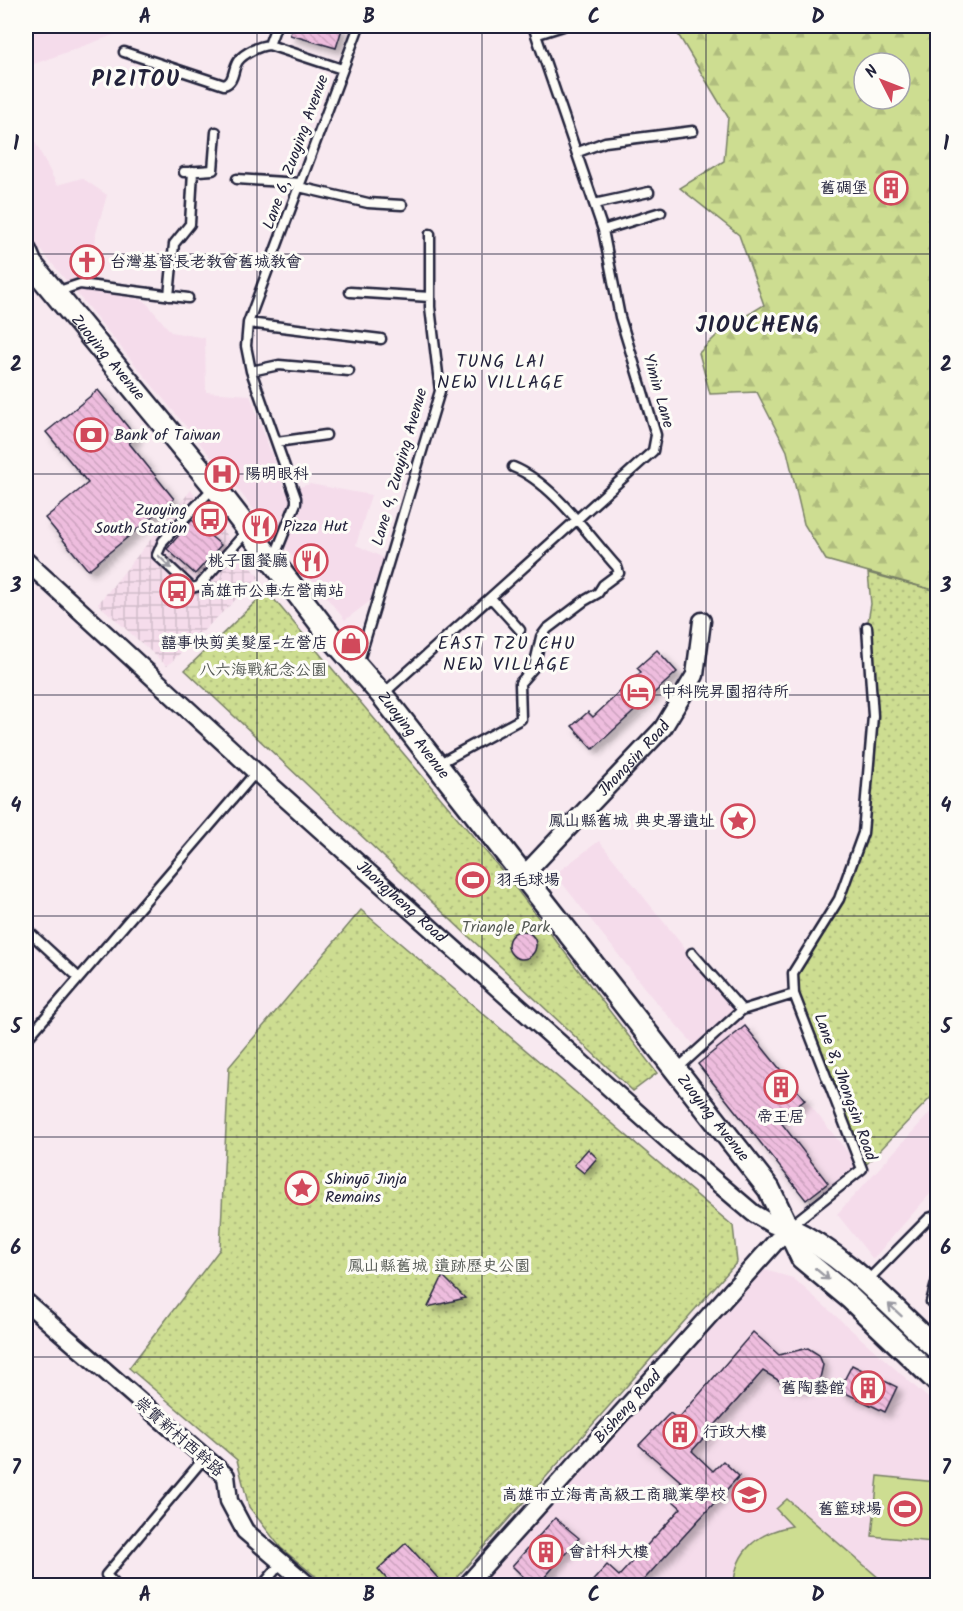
<svg xmlns="http://www.w3.org/2000/svg" width="963" height="1611" font-family="Kalam,'LXGW WenKai TC',sans-serif">
	<defs>
		<pattern id="industrial-grid" width="8" height="8" patternUnits="userSpaceOnUse" patternTransform="scale(1.5)"><rect width="8" height="8" fill="#f5dceb"/><path d="M0 4h8M4 0v8" fill="none" stroke="#d2bcca"/></pattern>
		<pattern id="forest-firs" width="22" height="20" patternUnits="userSpaceOnUse" patternTransform="scale(1.5)"><rect width="22" height="20" fill="#cddd91"/><path d="M5 1l3.5 6h-7zM16 11l3.5 6h-7z" fill="#b0bd7e"/></pattern>
		<pattern id="park-dots" width="8" height="8" patternUnits="userSpaceOnUse" patternTransform="scale(1.5)"><rect width="8" height="8" fill="#cddd91"/><path d="M2 2h.1M6 6h.1" fill="none" stroke="#b0bd7e" stroke-width="1.8" stroke-linecap="round"/></pattern>
		<pattern id="building-back-hatch" width="6" height="6" patternUnits="userSpaceOnUse" patternTransform="scale(1.5)"><rect width="6" height="6" fill="#eebdde"/><path d="M-1 5l2 2M0 0l6 6M5-1l2 2" fill="none" stroke="#cca2bf"/></pattern>
		<filter id="shadow"><feDropShadow dx="5.5" dy="5.5" stdDeviation="3" flood-color="#0004"/></filter>
	</defs>
	<rect width="100%" height="100%" fill="#f8e9f0"/>
	<filter id="ink" filterUnits="userSpaceOnUse"><feTurbulence type="fractalNoise" baseFrequency=".0167" numOctaves="2"/><feDisplacementMap in="SourceGraphic" scale="12" xChannelSelector="R" yChannelSelector="G"/><feConvolveMatrix kernelMatrix="1 2 1 2 8 2 1 2 1" color-interpolation-filters="sRGB"/></filter>
	<g filter="url(#ink)">
		<path fill="#f5dceb" d="M26,26H138L26,67Z
			M26,124L57,185L82,178L107,195L96,233L93,291L144,300L171,332L205,338L206,392L250,395L285,491L310,484L371,495L356,545L384,558L369,602L345,620L41,250L26,262Z
			M599,841L858,1165L824,1192L650,995L555,874Z
			M937,1105V1186L873,1259L837,1214Z
			M761,1269L793,1278L937,1406V1585L482,1586L480,1584Z"/>
		<path fill="url(#industrial-grid)" d="M191,490L259,577L167,666L98,604Z"/>
		<path fill="#cddd91" stroke="#788066" stroke-width="1.5" d="M878,1476L936,1482L933,1542L872,1536Z
			M787,1499L887,1585H734C735,1550 759,1532 792,1526L776,1509Z"/>
		<path fill="url(#forest-firs)" stroke="#788066" stroke-width="1.5" fill-rule="evenodd" d="M673,26H937V591L826,560L804,524L787,451L757,392L710,394L699,353L721,331L764,305L739,235L680,188L724,161L728,117ZM864,63H900V99H864Z"/>
		<path fill="url(#park-dots)" stroke="#788066" stroke-width="1.5" d="M868,573L937,591V1091L862,1169L794,994L793,973L818,937L858,849L873,716L867,627L871,604Z
			M267,591L508,878L657,1073L633,1091L185,670Z
			M361,910L733,1226L737,1262L450,1585H326L281,1548L249,1507L237,1460L129,1368L220,1249L229,1067Z"/>
		<path fill="url(#building-back-hatch)" stroke="#22223b" stroke-width="1.5" filter="url(#shadow)" d="M292,26H343L336,48L290,35Z
			M882 188a9 9 0 1 1 18 0a9 9 0 1 1-18 0Z
			M98,390L136,437L129,443L174,499L88,570L45,518L88,483L46,432Z
			M192,520L221,545L195,574L167,549Z
			M657,650L677,672L593,749L572,726L588,712L593,717L641,672L637,668Z
			M508 945a14 14 0 1 1 28 0a14 14 0 1 1-28 0Z
			M745,1026L805,1100L779,1120L828,1183L806,1200L698,1064Z
			M588,1149L597,1158L584,1173L574,1165Z
			M443,1276L465,1298L428,1307Z
			M753,1332L779,1355L808,1348L819,1355L823,1365L820,1378L806,1389L788,1386L763,1371L692,1451L713,1471L723,1461L739,1476L638,1586H588L607,1565L619,1576L681,1508L673,1501L686,1486L639,1445L670,1413L678,1419Z
			M852,1365L897,1387L885,1412L839,1390Z
			M555,1518L579,1538L537,1586H533L512,1566Z
			M406,1543L445,1586H393L378,1569Z"/>
		<g fill="none" stroke-linecap="round" stroke-linejoin="round">
			<defs>
				<path id="service" d="M538,34L563,26
					M269,45L276,26
					M124,52L224,85C235,82 232,70 238,61C244,53 259,46 269,45L342,69
					M578,152L605,142L693,131
					M184,172L213,170L216,132
					M237,179L300,183
					M299,187L368,203L402,205
					M594,204L649,192
					M603,230L661,212
					M56,292L80,284L188,298
					M350,292L430,297
					M169,296L174,244L190,224L193,171
					M248,323L381,339
					M251,371L279,365L349,371
					M277,442L326,435
					M214,487L163,541L157,555L192,588L199,586L247,531
					M274,558L296,503V498L251,371L246,346L248,323L359,26
					M491,598L520,630
					M358,664L440,391L430,307V234
					M382,695L653,451L656,435L620,317L603,230L533,26
					M438,764L521,719L520,683L534,667L541,637L547,629L584,601L598,593L603,585L619,573L617,567C588,535 553,483 513,467
					M26,929L78,977
					M692,953L742,1010
					M26,1040L256,772
					M677,1069L742,1010L794,994L793,973L839,899L863,833L873,716L867,627
					M789,1227L862,1169L794,994
					M866,1282L929,1218L938,1215
					M931,1302L938,1276
					M117,1586L106,1575L205,1457
					M262,1586L282,1562"/>
				<g id="minor">
					<path id="s1" d="M26,561L256,772L678,1149L753,1213L773,1225L788,1228L466,1586"/>
					<path id="s2" d="M525,874L663,728L695,675L702,621"/>
					<path d="M26,1302L226,1476L229,1501L245,1531L309,1586"/>
				</g>
				<g id="tertiary">
					<path id="s3" d="M26,252L31,264L215,487L328,633L382,695L769,1189L802,1258L850,1298L938,1382"/>
					<path d="M788,1228C846,1255 891,1307 938,1350"/>
				</g>
			</defs>
			<use href="#service" stroke="#22223b" stroke-width="13"/>
			<use href="#minor" stroke="#22223b" stroke-width="21"/>
			<use href="#tertiary" stroke="#22223b" stroke-width="26"/>
			<use href="#service" stroke="#fdfcf7" stroke-width="8"/>
			<use href="#minor" stroke="#fdfcf7" stroke-width="16"/>
			<use href="#tertiary" stroke="#fdfcf7" stroke-width="21"/>
		</g>
		<defs><path id="oneway-shaft" d="M-6 0H5M1.5-3L5.5 0L1.5 3" fill="none" stroke-width="1.6" stroke-linecap="round" stroke-linejoin="round" transform="scale(1.5)"/></defs>
		<g stroke="#9a9aa2">
			<use href="#oneway-shaft" transform="translate(165 562) rotate(44)"/>
			<use href="#oneway-shaft" transform="translate(822 1274) rotate(40)"/>
			<use href="#oneway-shaft" transform="translate(895 1310) rotate(-137)"/>
		</g>
	</g>
	<path fill="none" stroke="#22223b" stroke-width="1.5" stroke-opacity="0.55" d="M257,26V1586M482,26V1586M706,26V1586M26,254H938M26,474H938M26,695H938M26,916H938M26,1137H938M26,1357H938"/>
	<defs>
		<symbol id="building-ring" viewBox="-11 -11 22 22"><circle r="9.5" fill="#fdfcf7" stroke="#d1495b" stroke-width="1.5"/><path d="M-4-6H4V6H1V3H-1V6H-4ZM-2.5-4.3h1.7v1.8h-1.7ZM.8-4.3h1.7v1.8H.8ZM-2.5-1h1.7V.8h-1.7ZM.8-1h1.7V.8H.8Z" fill="#d1495b"/></symbol>
		<symbol id="church-ring" viewBox="-11 -11 22 22"><circle r="9.5" fill="#fdfcf7" stroke="#d1495b" stroke-width="1.5"/><path d="M-1.2-6h2.4v3.5h3.3v2.4h-3.3V6h-2.4V-.1h-3.3v-2.4h3.3Z" fill="#d1495b"/></symbol>
		<symbol id="bank-ring" viewBox="-11 -11 22 22"><circle r="9.5" fill="#fdfcf7" stroke="#d1495b" stroke-width="1.5"/><path d="M-6-4H6V4H-6ZM0-2.3a2.3 2.3 0 1 0 0 4.6a2.3 2.3 0 1 0 0-4.6Z" fill="#d1495b"/></symbol>
		<symbol id="hospital-ring" viewBox="-11 -11 22 22"><circle r="9.5" fill="#fdfcf7" stroke="#d1495b" stroke-width="1.5"/><path d="M-5-5h3v3.5h4V-5h3V5h-3V1.5h-4V5h-3Z" fill="#d1495b"/></symbol>
		<symbol id="bus-ring" viewBox="-11 -11 22 22"><circle r="9.5" fill="#fdfcf7" stroke="#d1495b" stroke-width="1.5"/><path d="M-5-6H5V4H4V6H2V4H-2V6H-4V4H-5ZM-3.5-4V0h7V-4ZM-3.5 1.2v1.5H-2V1.2ZM2 1.2v1.5H3.5V1.2Z" fill="#d1495b"/></symbol>
		<symbol id="restaurant-ring" viewBox="-11 -11 22 22"><circle r="9.5" fill="#fdfcf7" stroke="#d1495b" stroke-width="1.5"/><path d="M-5-6h1v4h1v-4h1v4h1v-4h1v5L-1.5 .5V6h-2V.5L-5-1ZM5-6V6H3V1.5H1.5Q1.5-4 5-6Z" fill="#d1495b"/></symbol>
		<symbol id="shop-ring" viewBox="-11 -11 22 22"><circle r="9.5" fill="#fdfcf7" stroke="#d1495b" stroke-width="1.5"/><path d="M-5-2.5h2.3a2.7 3.5 0 0 1 5.4 0H5L5.5 6h-11ZM-1.5-2.5h3a1.5 2.3 0 0 0-3 0Z" fill="#d1495b"/></symbol>
		<symbol id="hotel-ring" viewBox="-11 -11 22 22"><circle r="9.5" fill="#fdfcf7" stroke="#d1495b" stroke-width="1.5"/><path d="M-6-4.5h1.5V1H6V5H4.5V3h-9V5H-6ZM-4 0a1.8 1.8 0 1 1 3.6 0ZM.5 0V-2.5h3Q6-2.5 6 0Z" fill="#d1495b"/></symbol>
		<symbol id="sight-ring" viewBox="-11 -11 22 22"><circle r="9.5" fill="#fdfcf7" stroke="#d1495b" stroke-width="1.5"/><path d="M0-6L1.8-2.2L6-1.7L2.9 1.2L3.7 5.4L0 3.3L-3.7 5.4L-2.9 1.2L-6-1.7L-1.8-2.2Z" fill="#d1495b"/></symbol>
		<symbol id="stadium-ring" viewBox="-11 -11 22 22"><circle r="9.5" fill="#fdfcf7" stroke="#d1495b" stroke-width="1.5"/><path d="M0-5a6.5 5 0 1 0 0 10a6.5 5 0 1 0 0-10ZM-3.5-1.8h7v3.6h-7Z" fill="#d1495b"/></symbol>
		<symbol id="school-ring" viewBox="-11 -11 22 22"><circle r="9.5" fill="#fdfcf7" stroke="#d1495b" stroke-width="1.5"/><path d="M0-5L7-2L0 1L-7-2ZM-4 1L0 2.5L4 1V4Q0 6-4 4Z" fill="#d1495b"/></symbol>
	</defs>
	<g fill-rule="evenodd">
		<use href="#building-ring" x="872" y="169" width="38" height="38"/>
		<use href="#church-ring" x="68" y="243" width="38" height="38"/>
		<use href="#bank-ring" x="72" y="416" width="38" height="38"/>
		<use href="#hospital-ring" x="203" y="455" width="38" height="38"/>
		<use href="#bus-ring" x="191" y="500" width="38" height="38"/>
		<use href="#restaurant-ring" x="241" y="507" width="38" height="38"/>
		<use href="#restaurant-ring" x="292" y="542" width="38" height="38"/>
		<use href="#bus-ring" x="158" y="572" width="38" height="38"/>
		<use href="#shop-ring" x="332" y="624" width="38" height="38"/>
		<use href="#hotel-ring" x="619" y="673" width="38" height="38"/>
		<use href="#sight-ring" x="719" y="802" width="38" height="38"/>
		<use href="#stadium-ring" x="454" y="861" width="38" height="38"/>
		<use href="#building-ring" x="762" y="1068" width="38" height="38"/>
		<use href="#sight-ring" x="283" y="1169" width="38" height="38"/>
		<use href="#building-ring" x="849" y="1369" width="38" height="38"/>
		<use href="#building-ring" x="661" y="1413" width="38" height="38"/>
		<use href="#school-ring" x="730" y="1476" width="38" height="38"/>
		<use href="#stadium-ring" x="886" y="1490" width="38" height="38"/>
		<use href="#building-ring" x="527" y="1533" width="38" height="38"/>
	</g>
	<g text-anchor="middle" dominant-baseline="central" stroke-width="6" stroke-linejoin="round" paint-order="stroke">
		<g font-size="16" fill="#22223b" stroke="#fdfcf7">
			<text transform="translate(296 152) rotate(-70)">Lane 6, Zuoying Avenue</text>
			<text stroke="none"><textPath href="#s3" startOffset="134">Zuoying Avenue</textPath></text>
			<text transform="translate(658 391) rotate(74)">Yimin Lane</text>
			<text transform="translate(400 467) rotate(-74)">Lane 4, Zuoying Avenue</text>
			<text stroke="none"><textPath href="#s3" startOffset="620">Zuoying Avenue</textPath></text>
			<text stroke="none"><textPath href="#s2" startOffset="159">Jhongsin Road</textPath></text>
			<text stroke="none"><textPath href="#s1" startOffset="507">Jhongjheng Road</textPath></text>
			<text transform="translate(845 1087) rotate(70)">Lane 8, Jhongsin Road</text>
			<text stroke="none"><textPath href="#s3" startOffset="1106">Zuoying Avenue</textPath></text>
			<text transform="translate(628 1407) rotate(-48)">Bisheng Road</text>
			<text transform="translate(179 1437) rotate(41)">崇實新村西幹路</text>
		</g>
		<g font-size="16" fill="#22223b" stroke="#fdfcf7" text-anchor="start">
			<text x="868" y="188" text-anchor="end">舊碉堡</text>
			<text x="110" y="262">台灣基督長老教會舊城教會</text>
			<text x="114" y="435">Bank of Taiwan</text>
			<text x="245" y="474">陽明眼科</text>
			<text x="187" y="510" text-anchor="end">Zuoying<tspan x="187" dy="18">South Station</tspan></text>
			<text x="283" y="526">Pizza Hut</text>
			<text x="288" y="561" text-anchor="end">桃子園餐廳</text>
			<text x="200" y="591">高雄市公車左營南站</text>
			<text x="328" y="643" text-anchor="end">囍事快剪美髮屋-左營店</text>
			<text x="661" y="692">中科院昇園招待所</text>
			<text x="715" y="821" text-anchor="end">鳳山縣舊城 典史署遺址</text>
			<text x="496" y="880">羽毛球場</text>
			<text x="781" y="1117" text-anchor="middle">帝王居</text>
			<text x="325" y="1179">Shinyō Jinja<tspan x="325" dy="18">Remains</tspan></text>
			<text x="845" y="1388" text-anchor="end">舊陶藝館</text>
			<text x="703" y="1432">行政大樓</text>
			<text x="726" y="1495" text-anchor="end">高雄市立海青高級工商職業學校</text>
			<text x="882" y="1509" text-anchor="end">舊籃球場</text>
			<text x="569" y="1552">會計科大樓</text>
		</g>
		<g font-size="16" fill="#555a55" stroke="#fdfcf7">
			<text x="263" y="670">八六海戰紀念公園</text>
			<text x="506" y="927">Triangle Park</text>
			<text x="439" y="1266">鳳山縣舊城 遺跡歷史公園</text>
		</g>
		<g font-size="18" letter-spacing="1.5" fill="#22223b" stroke="#fdfcf7">
			<text x="501" y="362">TUNG LAI<tspan x="501" dy="21">NEW VILLAGE</tspan></text>
			<text x="507" y="644">EAST TZU CHU<tspan x="507" dy="21">NEW VILLAGE</tspan></text>
		</g>
		<g font-size="22" font-weight="bold" letter-spacing="1.5" fill="#22223b" stroke="#fdfcf7">
			<text x="136" y="80">PIZITOU</text>
			<text x="758" y="326">JIOUCHENG</text>
		</g>
	</g>
	<rect width="963" height="1611" fill="none" stroke="#fdfcf7" stroke-width="66"/>
	<g transform="translate(882 81) rotate(312)"><circle r="28" fill="#fdfcf7" stroke="#a5a5ac" stroke-width="1.5"/>
	<path d="M0-4.5L10 22L0 15L-10 22Z" fill="#d1495b"/>
	<text y="-9" font-size="16" font-weight="bold" text-anchor="middle" fill="#22223b">N</text>
	</g>
	<rect x="33" y="33" width="897" height="1545" fill="none" stroke="#22223b" stroke-width="2"/>
	<g font-size="20" text-anchor="middle" font-weight="bold" fill="#22223b">
		<text x="145" y="23">A</text>
		<text x="369" y="23">B</text>
		<text x="594" y="23">C</text>
		<text x="818" y="23">D</text>
		<text x="16" y="150">1</text>
		<text x="946" y="150">1</text>
		<text x="16" y="371">2</text>
		<text x="946" y="371">2</text>
		<text x="16" y="592">3</text>
		<text x="946" y="592">3</text>
		<text x="16" y="812">4</text>
		<text x="946" y="812">4</text>
		<text x="16" y="1033">5</text>
		<text x="946" y="1033">5</text>
		<text x="16" y="1254">6</text>
		<text x="946" y="1254">6</text>
		<text x="16" y="1474">7</text>
		<text x="946" y="1474">7</text>
		<text x="145" y="1601">A</text>
		<text x="369" y="1601">B</text>
		<text x="594" y="1601">C</text>
		<text x="818" y="1601">D</text>
	</g>
</svg>
